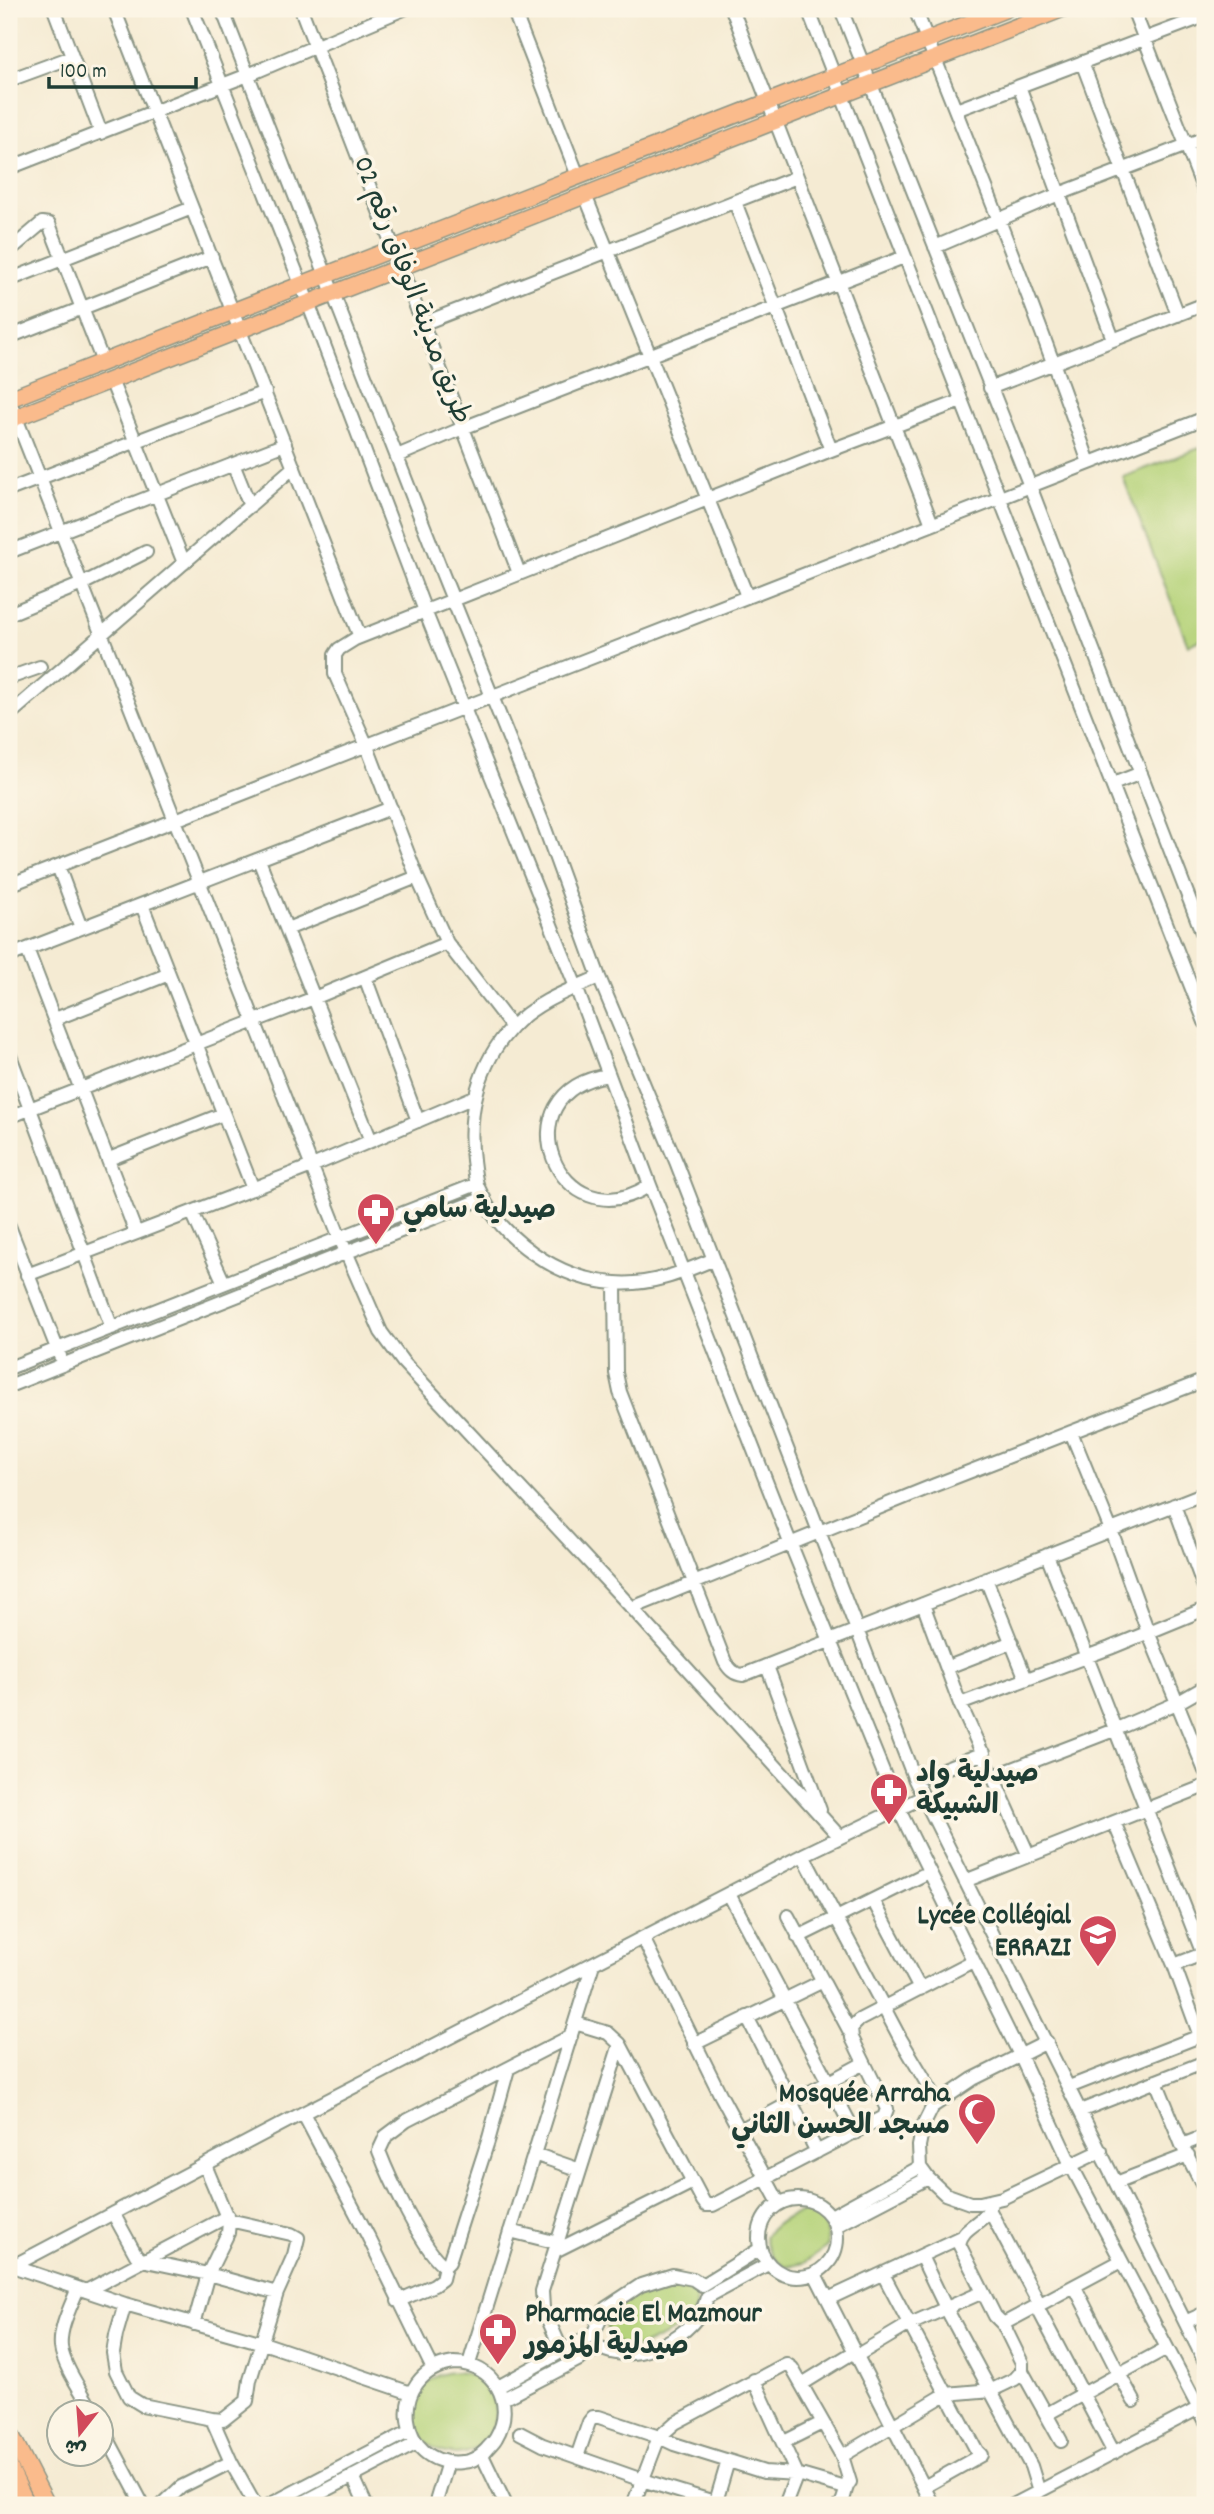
<svg xmlns="http://www.w3.org/2000/svg" width="1214" height="2514" font-family="Dekko,'Playpen Sans Arabic',sans-serif">
	<rect width="100%" height="100%" fill="#fcf5e5"/>
	<filter id="ink" filterUnits="userSpaceOnUse"><feTurbulence type="fractalNoise" baseFrequency=".0143" numOctaves="2"/><feDisplacementMap in="SourceGraphic" scale="14" xChannelSelector="R" yChannelSelector="G"/><feConvolveMatrix kernelMatrix="1 2 1 2 8 2 1 2 1" color-interpolation-filters="sRGB"/></filter>
	<filter id="wash" filterUnits="userSpaceOnUse"><feTurbulence type="fractalNoise" baseFrequency=".00686" numOctaves="4" result="noise"/><feDisplacementMap in="SourceGraphic" scale="28" xChannelSelector="R" yChannelSelector="G"/><feGaussianBlur stdDeviation="1.57" result="paint"/><feColorMatrix in="noise" values="0 0 0 0 0 0 0 0 0 0 0 0 0 0 0 0 0 1.4 0 .05"/><feComposite in="paint" operator="in"/></filter>
	<g filter="url(#wash)">
		<rect width="100%" height="100%" fill="#f5ebd3"/>
		<path fill="#b6d37a" stroke="#6a8857" stroke-width="2" d="M1205,446V638L1188,645L1123,477Z
			M810,2211C825,2219 827,2230 828,2246L804,2263L786,2267C773,2260 767,2251 765,2236C779,2220 789,2215 810,2211Z
			M661,2281C667,2281 677,2279 683,2281C700,2287 699,2312 687,2322C676,2332 657,2338 644,2345C621,2356 594,2328 614,2307C624,2297 648,2288 661,2281Z
			M414 2413a41 41 0 1 1 82 0a41 41 0 1 1-82 0Z"/>
	</g>
	<g filter="url(#ink)">
		<g fill="none" stroke-linecap="round" stroke-linejoin="round">
			<defs>
				<path id="minor" d="M54,9L101,133
					M114,9L360,637
					M192,9L301,284L425,611L576,987L650,1185L791,1545L898,1808L1020,2055L1071,2165L1205,2420
					M222,9L443,575L543,823L599,977L677,1164L915,1780L1205,2362
					M301,9L519,573
					M513,9L578,176
					M732,9L932,524
					M808,9L1205,1022
					M841,9L1030,486L1205,940
					M915,9C975,159 1036,310 1089,463
					M1133,9L1205,193
					M1082,62L1178,315
					M9,80L72,57
					M1019,86L1113,339
					M956,110L1205,16
					M9,168L248,75L404,9
					M585,195L747,596
					M735,202L831,450
					M935,247L1059,194L1205,138
					M9,251L42,223L49,224L103,362
					M9,280L192,208
					M422,324L797,177
					M9,337L212,257
					M111,380L184,563
					M990,388L1205,304
					M9,400L340,1238L381,1332L403,1362L632,1608L840,1837
					M397,456L463,428L904,257
					M233,464L250,506
					M9,490L265,392
					M9,552L285,444
					M9,614L82,584L146,552
					M9,678L40,667
					M9,715L294,467
					M1113,784L1141,773
					M259,860L371,1141
					M58,866L81,928
					M9,885L1205,418
					M142,905L253,1189
					M287,929L417,877
					M27,949L136,1233
					M9,956L391,808
					M365,977L418,1121
					M599,977C567,991 536,1002 512,1027C478,1064 467,1112 473,1160C474,1169 475,1179 478,1187C499,1239 559,1280 615,1283C649,1286 681,1273 712,1260
					M55,1019L169,974
					M512,1027L447,943L417,877L366,744L335,674V655L339,649L355,639L831,450L961,401
					M9,1053L112,1328
					M609,1075C498,1091 558,1245 650,1185
					M9,1117L314,998L447,943
					M109,1159L223,1114
					M192,1212L224,1283
					M9,1226L60,1356
					M27,1275L312,1166L474,1097
					M615,1283L616,1373L620,1392L725,1662C730,1670 734,1674 743,1675L1205,1493
					M9,1368L477,1184
					M9,1386L484,1198
					M1071,1432L1111,1530L1148,1632L1205,1771
					M1174,1505L1205,1590
					M1047,1555L1203,1954
					M986,1579L1026,1679
					M923,1604L960,1704L1029,1856
					M632,1608L935,1485L1205,1380
					M767,1666L820,1810
					M948,1667L1012,1642
					M960,1704L1110,1648L1205,1609
					M992,1777L1114,1730L1177,1703L1205,1687
					M915,1780L984,1753
					M1114,1822L1174,1965
					M803,1855L900,2038L938,2102
					M965,1881L1205,1786
					M729,1894L855,2133
					M873,1900L920,1989
					M788,1916L850,2032
					M798,1937L929,1872
					M643,1938L721,2096L779,2203
					M747,2017L817,2152
					M1200,2036L1174,1965L1205,1953
					M1047,2042L973,2079L933,2106L923,2126L919,2146L920,2167L928,2178L945,2194L970,2203H980L1002,2198L1101,2151
					M620,2044L703,2201L706,2205H713L884,2117L887,2109L852,2038L851,2028L859,2020L973,1961
					M694,2044L823,1981
					M1156,2081L1182,2145L1205,2190
					M1069,2087L1205,2034
					M1080,2111L1205,2062
					M303,2113L368,2236L433,2369
					M738,2131L864,2063
					M1182,2145L1205,2136
					M534,2154L580,2170
					M1116,2183L1188,2155
					M759 2238a39 39 0 1 1 78 0a39 39 0 1 1-78 0Z
					M991,2201C990,2223 963,2223 959,2244L995,2316L1003,2324L1121,2261
					M990,2211L1040,2305
					M113,2213L136,2255L142,2260L208,2274L277,2293
					M831,2216L920,2167
					M836,2226L928,2178
					M510,2231L558,2243
					M555,2251L693,2182
					M921,2256L946,2308L1031,2466L1039,2492
					M12,2266L125,2304L263,2343L411,2393
					M445,2266C425,2255 388,2175 379,2151L386,2136L406,2121L571,2036
					M9,2268L303,2113L803,1855L923,1797
					M815,2274L933,2505
					M883,2274L977,2451L981,2455L924,2487
					M78,2288C71,2306 59,2328 61,2347C63,2366 84,2395 93,2412
					M86,2291L228,2216
					M828,2299L961,2237
					M398,2301L434,2285L442,2279L445,2266L449,2262L489,2138L508,2069
					M125,2304L116,2335L113,2353L116,2371L129,2397L142,2405L212,2419L231,2462L255,2505
					M1037,2307L1114,2453
					M1185,2322L1205,2313
					M194,2324L208,2274L228,2233L229,2222L205,2165
					M562,2351L543,2308L542,2291L620,2044L608,2033L575,2023
					M856,2356L908,2325L983,2292
					M454,2363C493,2363 517,2403 496,2438C494,2442 489,2446 486,2450C480,2456 472,2462 463,2462C397,2470 385,2372 454,2363Z
					M469,2364L593,1964
					M1022,2371L1061,2441
					M754,2380L797,2474L785,2505
					M802,2384L854,2352
					M498,2387L593,2334L606,2308L641,2285L673,2275L693,2279L702,2285L760,2249
					M503,2399L601,2348C635,2367 699,2335 707,2297L768,2264
					M1134,2401L1119,2374L1167,2348
					M1047,2414L1119,2374L1075,2287
					M212,2419L223,2420L247,2401L250,2380L277,2293L294,2255L298,2238L291,2234L229,2220
					M102,2428L143,2505
					M520,2433L543,2445L642,2480L724,2505
					M784,2442L822,2423
					M482,2455L506,2505
					M577,2457L589,2422L593,2417H599L659,2437L675,2423L786,2364L792,2368L842,2456
					M353,2476L366,2505
					M162,2505L181,2487L231,2462
					M269,2505L410,2431
					M298,2505L417,2443
					M435,2505L448,2462
					M633,2505L659,2437L674,2444L764,2472L797,2474L842,2487L847,2485
					M715,2505L728,2461
					M840,2505C846,2498 844,2488 850,2482L842,2456L946,2394L992,2390L1015,2379L1022,2371V2363L1003,2324
					M1013,2505L1205,2405"/>
				<path id="major" d="M9,399L1006,9
					M9,420L1062,9
					M9,2431L47,2505
					M9,2467L27,2505"/>
			</defs>
			<use href="#minor" stroke="#8a9484" stroke-width="16"/>
			<use href="#major" stroke="#8a9484" stroke-width="19"/>
			<use href="#minor" stroke="#fff" stroke-width="12"/>
			<use href="#major" stroke="#fabb8c" stroke-width="16"/>
		</g>
	</g>
	<defs>
		<symbol id="pharmacy-pin" viewBox="-11 -11 22 30"><path d="M0 17L-7.5 6A9.5 9.5 0 1 1 7.5 6Z" fill="#d1495b" stroke="#fcf5e5"/><path d="M-2-6h4v4h4v4h-4v4h-4v-4h-4v-4h4Z" fill="#fff"/></symbol>
		<symbol id="school-pin" viewBox="-11 -11 22 30"><path d="M0 17L-7.5 6A9.5 9.5 0 1 1 7.5 6Z" fill="#d1495b" stroke="#fcf5e5"/><path d="M0-5L7-2L0 1L-7-2ZM-4 1L0 2.5L4 1V4Q0 6-4 4Z" fill="#fff"/></symbol>
		<symbol id="mosque-pin" viewBox="-11 -11 22 30"><path d="M0 17L-7.5 6A9.5 9.5 0 1 1 7.5 6Z" fill="#d1495b" stroke="#fcf5e5"/><path d="M3.5-4.9A6 6 0 1 0 3.5 4.9A5 5 0 1 1 3.5-4.9Z" fill="#fff"/></symbol>
	</defs>
	<g fill-rule="evenodd">
		<use href="#pharmacy-pin" x="354" y="1190" width="44" height="60"/>
		<use href="#pharmacy-pin" x="867" y="1770" width="44" height="60"/>
		<use href="#school-pin" x="1076" y="1912" width="44" height="60"/>
		<use href="#mosque-pin" x="955" y="2090" width="44" height="60"/>
		<use href="#pharmacy-pin" x="476" y="2310" width="44" height="60"/>
	</g>
	<g text-anchor="middle" dominant-baseline="central" stroke-width="7" stroke-linejoin="round" paint-order="stroke">
		<g font-size="28" fill="#1f3d34" stroke="#fcf5e5">
			<text transform="translate(410 291) rotate(69)">طريق مدينة الوفاق رقم 02</text>
		</g>
		<g font-size="28" font-weight="bold" fill="#1f3d34" stroke="#fcf5e5" text-anchor="start">
			<text x="403" y="1212">صيدلية سامي</text>
			<text x="916" y="1776">صيدلية واد<tspan x="916" dy="32">الشبيكة</tspan></text>
			<text x="1071" y="1918" text-anchor="end">Lycée Collégial<tspan x="1071" dy="32">ERRAZI</tspan></text>
			<text x="950" y="2096" text-anchor="end">Mosquée Arraha<tspan x="950" dy="32">مسجد الحسن الثاني</tspan></text>
			<text x="525" y="2316">Pharmacie El Mazmour<tspan x="525" dy="32">صيدلية المزمور</tspan></text>
		</g>
	</g>
	<rect width="1214" height="2514" fill="none" stroke="#fcf5e5" stroke-width="35"/>
	<g transform="translate(80 2433) rotate(197)"><circle r="33" fill="#fcf5e5" stroke="#a4ab9e" stroke-width="2"/>
	<path d="M0-5L12 26L0 18L-12 26Z" fill="#d1495b"/>
	<text y="-10" font-size="19" font-weight="bold" text-anchor="middle" fill="#1f3d34">ش</text>
	</g>
	<path d="M49 77v10h147v-10" fill="none" stroke="#1f3d34" stroke-width="3.5"/>
	<text x="60" y="77" font-size="21" fill="#1f3d34" stroke="#fcf5e5" stroke-width="5" paint-order="stroke">100 m</text>
</svg>
